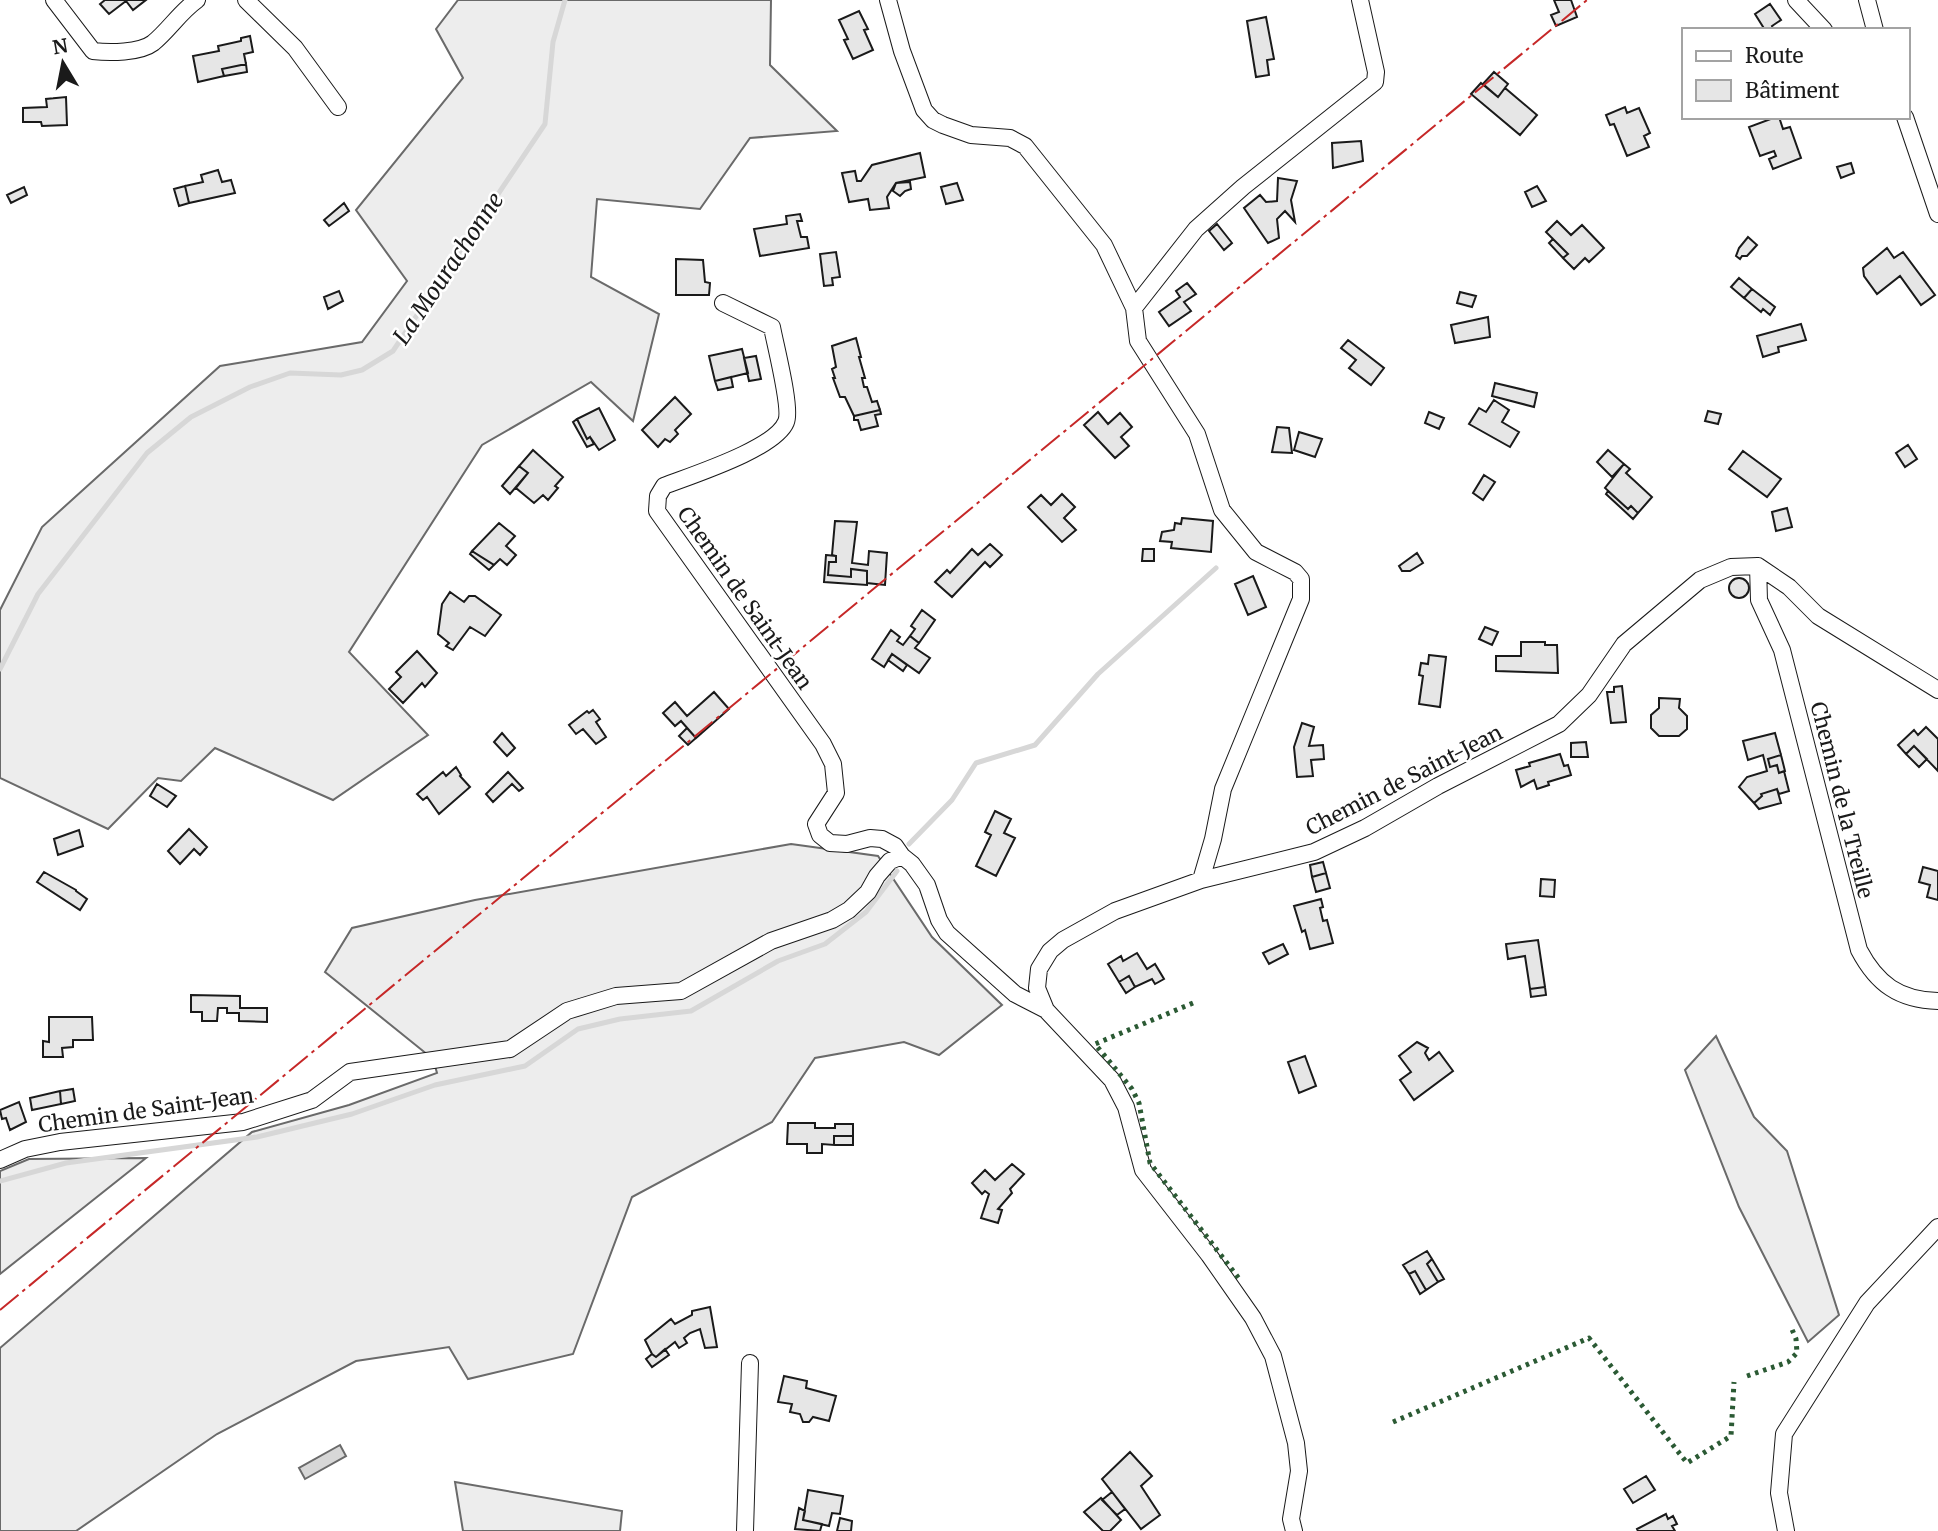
<svg xmlns="http://www.w3.org/2000/svg" width="1938" height="1531" font-family="Merriweather,serif">
	<rect width="100%" height="100%" fill="#fff"/>
	<path fill="#ededed" stroke="#6a6a6a" stroke-width="2" d="M458,0H771L770,65L837,131L750,138L700,209L597,199L591,277L659,314L633,421L591,382L482,445L349,652L428,735L333,800L215,748L181,781L158,778L108,829L0,778V610L42,527L220,366L362,342L407,281L356,210L463,78L436,29Z
		M791,844L878,856L932,937L1002,1005L939,1055L904,1042L815,1058L772,1122L632,1197L573,1354L468,1379L449,1347L356,1361L217,1434L76,1531H0V1348L252,1132L349,1105L437,1073L433,1059L325,972L352,928L475,900Z
		M1716,1036L1754,1117L1787,1151L1839,1315L1808,1342L1739,1207L1685,1070Z
		M146,1158L0,1274V1171L29,1159Z
		M455,1482L622,1511L620,1531H463Z"/>
	<path fill="#d7d7d7" stroke="#6a6a6a" stroke-width="2" d="M340,1445L346,1456L305,1479L299,1468Z"/>
	<g fill="none" stroke-linecap="round" stroke-linejoin="round">
		<path stroke="#d7d7d7" stroke-width="5" d="M0,669L38,594L147,453L191,417L250,387L290,373L341,375L362,370L393,351L545,124L553,42L565,0
			M909,844L952,800L976,763L1035,745L1098,674L1216,568
			M0,1181L66,1163L257,1137L352,1114L435,1085L525,1066L578,1029L620,1019L691,1011L778,961L825,944L866,912L897,871"/>
	</g>
	<path fill="#e6e6e6" stroke="#1a1a1a" stroke-width="2" d="M105,0H146L133,10L126,1L109,14L100,4Z
		M1554,0H1571L1577,17L1556,26L1551,15L1559,12Z
		M1770,4L1781,20L1772,26L1774,30H1765L1755,14Z
		M859,11L868,29L864,30L873,50L853,59L844,40L848,39L839,20Z
		M1266,17L1274,59L1267,60L1269,75L1256,77L1247,21Z
		M250,36L253,52L244,54L246,64L222,69L224,76L198,82L193,56L219,51L218,46L241,41V38Z
		M246,64L247,72L224,76L222,69Z
		M1494,72L1508,84L1498,97L1483,84Z
		M1481,83L1498,97L1505,88L1537,115L1520,135L1471,94Z
		M66,97L67,125L42,126L41,122H23V108L47,107L46,99Z
		M1625,107L1627,113L1639,108L1650,133L1644,136L1649,147L1627,156L1614,124L1610,125L1606,115Z
		M1776,117H1779L1783,129L1790,127L1801,158L1773,169L1769,159L1776,156L1774,151L1760,156L1749,127Z
		M1361,141L1363,161L1333,168L1332,143Z
		M920,153L925,177L896,183L887,197L889,208L870,210L868,199L849,202L842,173L855,171L857,181H861L872,165Z
		M1851,163L1854,173L1841,178L1837,167Z
		M218,170L222,182L231,180L235,193L189,203L185,186L203,182L201,175Z
		M1278,178L1297,181L1291,200L1295,222L1285,211L1277,219L1279,238L1268,243L1244,208L1260,195L1266,202L1277,201Z
		M910,182L911,189L905,191L900,196L893,191L896,183Z
		M957,183L963,200L946,204L941,187Z
		M185,186L189,203L179,206L174,189Z
		M1537,186L1546,201L1532,207L1525,192Z
		M24,187L27,195L11,203L7,195Z
		M344,203L349,211L329,226L324,220Z
		M800,214L802,221H797L801,237H807L809,248L760,256L754,229L787,224L786,216Z
		M1557,221L1571,235L1582,225L1604,248L1589,262L1585,258L1574,269L1563,258L1568,254L1546,232Z
		M1217,224L1232,243L1224,250L1209,231Z
		M1748,237L1757,245L1747,256H1742L1740,259L1736,256L1739,248Z
		M1553,239L1568,254L1563,258L1549,243Z
		M1887,248L1894,258L1903,252L1935,295L1921,305L1900,276L1877,294L1864,276L1863,268Z
		M836,252L840,277L832,278L833,285L824,286L820,254Z
		M676,259L703,260L705,282L710,283L709,295H676Z
		M1739,278L1752,289L1744,298L1731,287Z
		M1187,283L1196,294L1184,302L1191,311L1169,326L1159,312L1180,297L1176,291Z
		M1752,289L1775,307L1770,315L1763,309L1761,312L1744,298Z
		M339,291L343,301L328,309L324,297Z
		M1460,292L1476,296L1472,307L1457,303Z
		M1488,317L1490,337L1455,343L1451,325Z
		M1801,324L1806,340L1778,347L1779,352L1763,357L1757,336Z
		M856,338L861,357H859L865,378H862L864,387H867L872,402L877,401L880,410L854,416L845,397H840L833,378H835L832,369L836,367L832,346Z
		M1348,340L1384,368L1371,385L1349,368L1356,360L1341,348Z
		M742,349L748,373L715,381L709,356Z
		M756,356L761,379L749,381L744,358Z
		M731,377L733,387L718,390L715,381Z
		M1495,383L1537,393L1534,407L1492,396Z
		M675,397L691,414L675,430L678,434L670,442L665,439L658,447L642,430Z
		M1494,400L1509,410L1502,422L1519,432L1510,447L1469,424L1479,408L1486,412Z
		M599,408L615,440L599,450L590,437L587,439L577,419Z
		M880,410L881,414L875,415L878,426L861,430L858,420H854V416Z
		M1708,411L1721,414L1718,424L1705,421Z
		M1098,412L1108,424L1120,413L1132,427L1121,437L1129,446L1115,458L1084,425Z
		M1429,412L1444,418L1439,429L1425,423Z
		M577,419L587,439L590,437L594,444L587,447L573,422Z
		M1277,427L1289,428L1292,453L1272,452Z
		M1299,432L1322,439L1315,457L1294,450Z
		M1908,445L1917,459L1905,467L1896,453Z
		M533,450L563,477L555,486L558,488L548,500L543,495L534,503L516,488L528,473L519,466Z
		M1608,450L1624,464L1612,477L1597,462Z
		M1743,451L1781,479L1767,497L1729,469Z
		M1624,464L1630,469L1626,473L1652,497L1638,513L1631,506L1628,509L1605,488Z
		M519,466L528,473L510,494L502,486Z
		M1484,475L1495,482L1483,500L1473,493Z
		M1608,491L1628,509L1631,506L1638,513L1633,519L1606,494Z
		M1062,494L1075,507L1064,518L1076,530L1062,542L1028,507L1041,495L1051,505Z
		M1787,508L1792,527L1776,531L1772,512Z
		M1182,518L1213,521L1211,552L1171,548L1172,542L1160,541L1162,532L1174,530L1175,523L1181,524Z
		M835,521L857,522L852,563L868,565L869,551L887,553L885,585L867,583V571L851,569V577L828,575L829,562H836V556L832,555Z
		M499,523L515,536L506,546L516,555L507,565L500,559L494,565L472,551Z
		M990,544L1002,555L990,567L985,562L952,597L935,582L947,570L950,573L972,549L978,555Z
		M1143,549H1154V561H1142Z
		M472,551L494,565L489,570L470,554Z
		M1417,553L1423,563L1410,571H1402L1399,566Z
		M826,555L836,556V562H829L828,575L851,577V569L867,571V585L824,582Z
		M1253,576L1266,607L1248,615L1235,584Z
		M1729 588a10 10 0 1 1 20 0a10 10 0 1 1-20 0Z
		M450,592L464,602L469,596H475L501,615L485,636L470,627L453,650L446,646L449,643L438,634L442,604Z
		M922,610L935,620L919,643L910,636L915,629L911,626Z
		M1485,627L1498,632L1492,645L1479,639Z
		M891,630L900,637L897,641L903,645L910,636L919,643L915,648L930,658L919,673L892,654L884,667L872,659Z
		M1521,642H1545V645H1557L1558,673L1496,671V656H1521Z
		M417,651L437,673L425,687L422,683L403,703L389,689L401,677L396,672Z
		M892,654L907,665L903,671L888,660Z
		M1429,655L1446,657L1440,707L1419,704L1423,676L1419,675L1421,663L1428,664Z
		M1622,686L1626,722L1611,723L1607,692H1614V687Z
		M714,692L729,709L696,738L681,721L675,726L663,713L675,702L687,716Z
		M1659,698L1680,699L1679,708L1687,716V729L1679,736H1659L1651,728V715L1659,708Z
		M593,710L600,719L596,722L606,737L596,744L583,729L576,734L569,725L587,711L589,713Z
		M1302,723L1314,727L1309,746L1323,745L1324,759L1311,760L1313,776L1297,777L1294,747Z
		M1926,727L1938,739V771L1914,746L1906,754L1898,745L1914,730L1918,735Z
		M687,728L696,738L688,745L679,736Z
		M502,733L515,748L507,756L494,742Z
		M1775,733L1781,755L1768,759L1770,767L1777,765L1779,773L1784,771L1789,791L1779,794L1777,789L1761,794L1762,796L1754,803L1739,787L1747,777L1767,771L1763,755L1748,760L1743,741Z
		M1586,742L1588,757H1571V743Z
		M1914,746L1927,759L1919,767L1906,754Z
		M1560,754L1564,766L1568,765L1571,775L1548,782L1549,785L1537,789L1534,780L1521,787L1516,770L1530,766L1529,763Z
		M1781,755L1785,771L1779,773L1777,765L1770,767L1768,759Z
		M456,767L461,775L460,776L470,787L439,814L427,797L423,800L417,794L443,772L446,776Z
		M508,772L523,788L519,791L512,784L493,802L486,794Z
		M157,784L176,796L167,807L150,796Z
		M1777,789L1781,803L1759,809L1754,803L1762,796L1761,794Z
		M995,811L1011,819L1004,833L1015,838L996,876L976,866L991,835L985,832Z
		M189,829L207,847L200,855L194,849L180,864L168,851Z
		M79,830L83,846L58,855L54,839Z
		M1323,862L1326,873L1312,877L1310,865Z
		M1923,867L1938,871V900L1927,897L1930,885L1919,882Z
		M44,872L76,890V891L87,899L80,910L37,882Z
		M1326,873L1330,888L1316,892L1312,877Z
		M1541,879L1555,880L1554,897L1540,896Z
		M1321,899L1323,907L1320,908L1323,921L1327,920L1333,943L1310,949L1305,930L1302,932L1294,906Z
		M1538,940L1545,987L1530,989L1525,956L1508,959L1506,944Z
		M1283,944L1288,954L1269,964L1263,953Z
		M1137,953L1147,969L1155,964L1164,979L1155,984L1152,979L1135,987L1129,976L1119,982L1108,964L1121,956L1123,961Z
		M1129,976L1135,987L1126,993L1119,982Z
		M1545,987L1546,995L1531,997L1530,989Z
		M191,995L240,996V1008H267V1022L239,1021V1013H227V1008H218L217,1021H202V1012H191Z
		M49,1017H92L93,1040H73V1047L62,1048L63,1057H43V1041L49,1042Z
		M1417,1042L1428,1048L1425,1053L1429,1060L1439,1052L1453,1071L1414,1100L1400,1080L1411,1072L1399,1056Z
		M1305,1056L1316,1086L1299,1093L1288,1062Z
		M73,1089L75,1101L61,1104L60,1091Z
		M60,1091L61,1104L32,1110L30,1098Z
		M19,1102L26,1122L10,1130L6,1118L2,1119L0,1110Z
		M788,1123H815V1128H835V1124H853V1136H834V1145L822,1144V1153H807V1144H787Z
		M834,1136H853V1145H834Z
		M1012,1164L1024,1174L1010,1189L1012,1193L998,1209L1002,1210L998,1223L981,1218L989,1194L985,1191L982,1194L972,1183L985,1170L995,1180Z
		M1427,1251L1432,1259L1427,1264L1438,1282L1426,1290L1415,1271L1409,1274L1403,1265Z
		M1432,1259L1444,1279L1438,1282L1427,1264Z
		M1415,1271L1426,1290L1420,1294L1409,1274Z
		M710,1307L717,1347L705,1348L700,1329L690,1333L684,1338L687,1343L679,1348L675,1342L656,1357L652,1354L645,1340L671,1319L675,1324L692,1315V1311Z
		M665,1349L669,1355L652,1367L646,1359L652,1354L656,1357Z
		M784,1376L807,1381L806,1388L836,1396L829,1421L813,1417L809,1422H803L800,1414L790,1412L792,1404L778,1402Z
		M1130,1452L1152,1476L1141,1486L1160,1515L1141,1529L1102,1479Z
		M1646,1476L1655,1490L1633,1503L1624,1489Z
		M808,1490L843,1496L840,1514L832,1513L829,1526L803,1520Z
		M1112,1492L1125,1509L1117,1515L1102,1500Z
		M1101,1498L1121,1520L1110,1531H1103L1084,1512Z
		M799,1508L805,1511L803,1520L822,1524L820,1531L795,1529Z
		M1666,1514L1668,1519L1673,1516L1677,1524L1672,1526L1675,1531H1638L1637,1529Z
		M840,1518L852,1521L851,1531H837Z"/>
	<g fill="none" stroke-linecap="round" stroke-linejoin="round">
		<defs>
			<path id="street" d="M54,0L93,51C109,53 140,53 153,43C169,30 180,12 197,0
				M246,0L295,48L338,107
				M888,0L902,51L924,110L933,120L943,125L971,135L1010,138L1025,146L1104,245L1134,308L1138,341L1197,434L1222,510L1256,552L1295,572L1301,579V599L1223,789L1213,839L1201,880
				M1796,0L1824,30
				M1867,0L1875,30
				M1905,117L1938,214
				M723,303L772,327C775,344 792,409 786,422C775,449 692,475 664,486L658,496L657,511L823,744L833,764L836,793L816,824L820,835L830,843L847,844L870,838L882,839L895,846L902,856L912,864L927,885L939,920L947,933L1015,994L1046,1010L1112,1080L1126,1107L1143,1170L1209,1255L1253,1318L1273,1356L1296,1443L1299,1471L1291,1519L1294,1531
				M1134,308L1196,229L1243,187L1375,82L1376,72L1360,0
				M1758,566L1759,600L1782,650L1859,950C1877,984 1899,1000 1938,1001
				M1758,566L1789,587L1818,616L1938,690
				M1046,1010L1037,988L1039,969L1050,951L1063,940L1115,911L1201,880L1314,852L1365,828L1438,786L1559,724L1589,695L1624,644L1700,580L1731,567L1758,566
				M0,1160L25,1149L60,1142L243,1122L312,1100L350,1072L510,1049L567,1011L616,996L681,991L771,941L832,920L849,910L868,892L877,876L890,861L902,856
				M745,1531L750,1363
				M1786,1531L1779,1493L1784,1434L1867,1303L1938,1227"/>
		</defs>
		<use href="#street" stroke="#1a1a1a" stroke-width="18"/>
		<use href="#street" stroke="#fff" stroke-width="16"/>
		<path stroke="#2b5a34" stroke-width="5" stroke-dasharray="3.5 5" stroke-linecap="butt" d="M1193,1003L1095,1044L1132,1089L1139,1103L1150,1163L1240,1280
			M1747,1376L1788,1362L1797,1353L1796,1339L1791,1327
			M1393,1422L1589,1338L1687,1463L1731,1436L1734,1382"/>
		<path stroke="#c62828" stroke-width="2" stroke-dasharray="24 5 3.5 5" stroke-linecap="butt" d="M0,1310L1587,0"/>
	</g>
	<g text-anchor="middle" dominant-baseline="central" stroke-width="5" stroke-linejoin="round" paint-order="stroke">
		<g font-size="21" fill="#1a1a1a" stroke="#fff">
			<text transform="translate(745 598) rotate(55)">Chemin de Saint-Jean</text>
			<text transform="translate(1404 780) rotate(-27)">Chemin de Saint-Jean</text>
			<text transform="translate(1842 800) rotate(76)">Chemin de la Treille</text>
			<text transform="translate(146 1110) rotate(-8)">Chemin de Saint-Jean</text>
		</g>
		<g font-size="23" font-style="italic" fill="#1a1a1a" stroke="#fff">
			<text transform="translate(448 268) rotate(-56)">La Mourachonne</text>
		</g>
	</g>
	<rect x="1682" y="28" width="228" height="91" fill="#ffffff" stroke="#a3a3a3" stroke-width="2"/>
	<rect x="1696" y="51" width="35" height="10" fill="#ffffff" stroke="#a3a3a3" stroke-width="2"/>
	<text x="1745" y="63" font-size="21" fill="#1a1a1a">Route</text>
	<rect x="1696" y="80" width="35" height="21" fill="#e6e6e6" stroke="#a3a3a3" stroke-width="2"/>
	<text x="1745" y="98" font-size="21" fill="#1a1a1a">Bâtiment</text>
	<g transform="translate(63 63) rotate(350)" stroke="#ffffff" stroke-width="5" paint-order="stroke">
	<path d="M0-5L12 26L0 18L-12 26Z" fill="#1a1a1a"/>
	<text y="-10" font-size="19" font-weight="bold" text-anchor="middle" fill="#1a1a1a">N</text>
	</g>
</svg>
